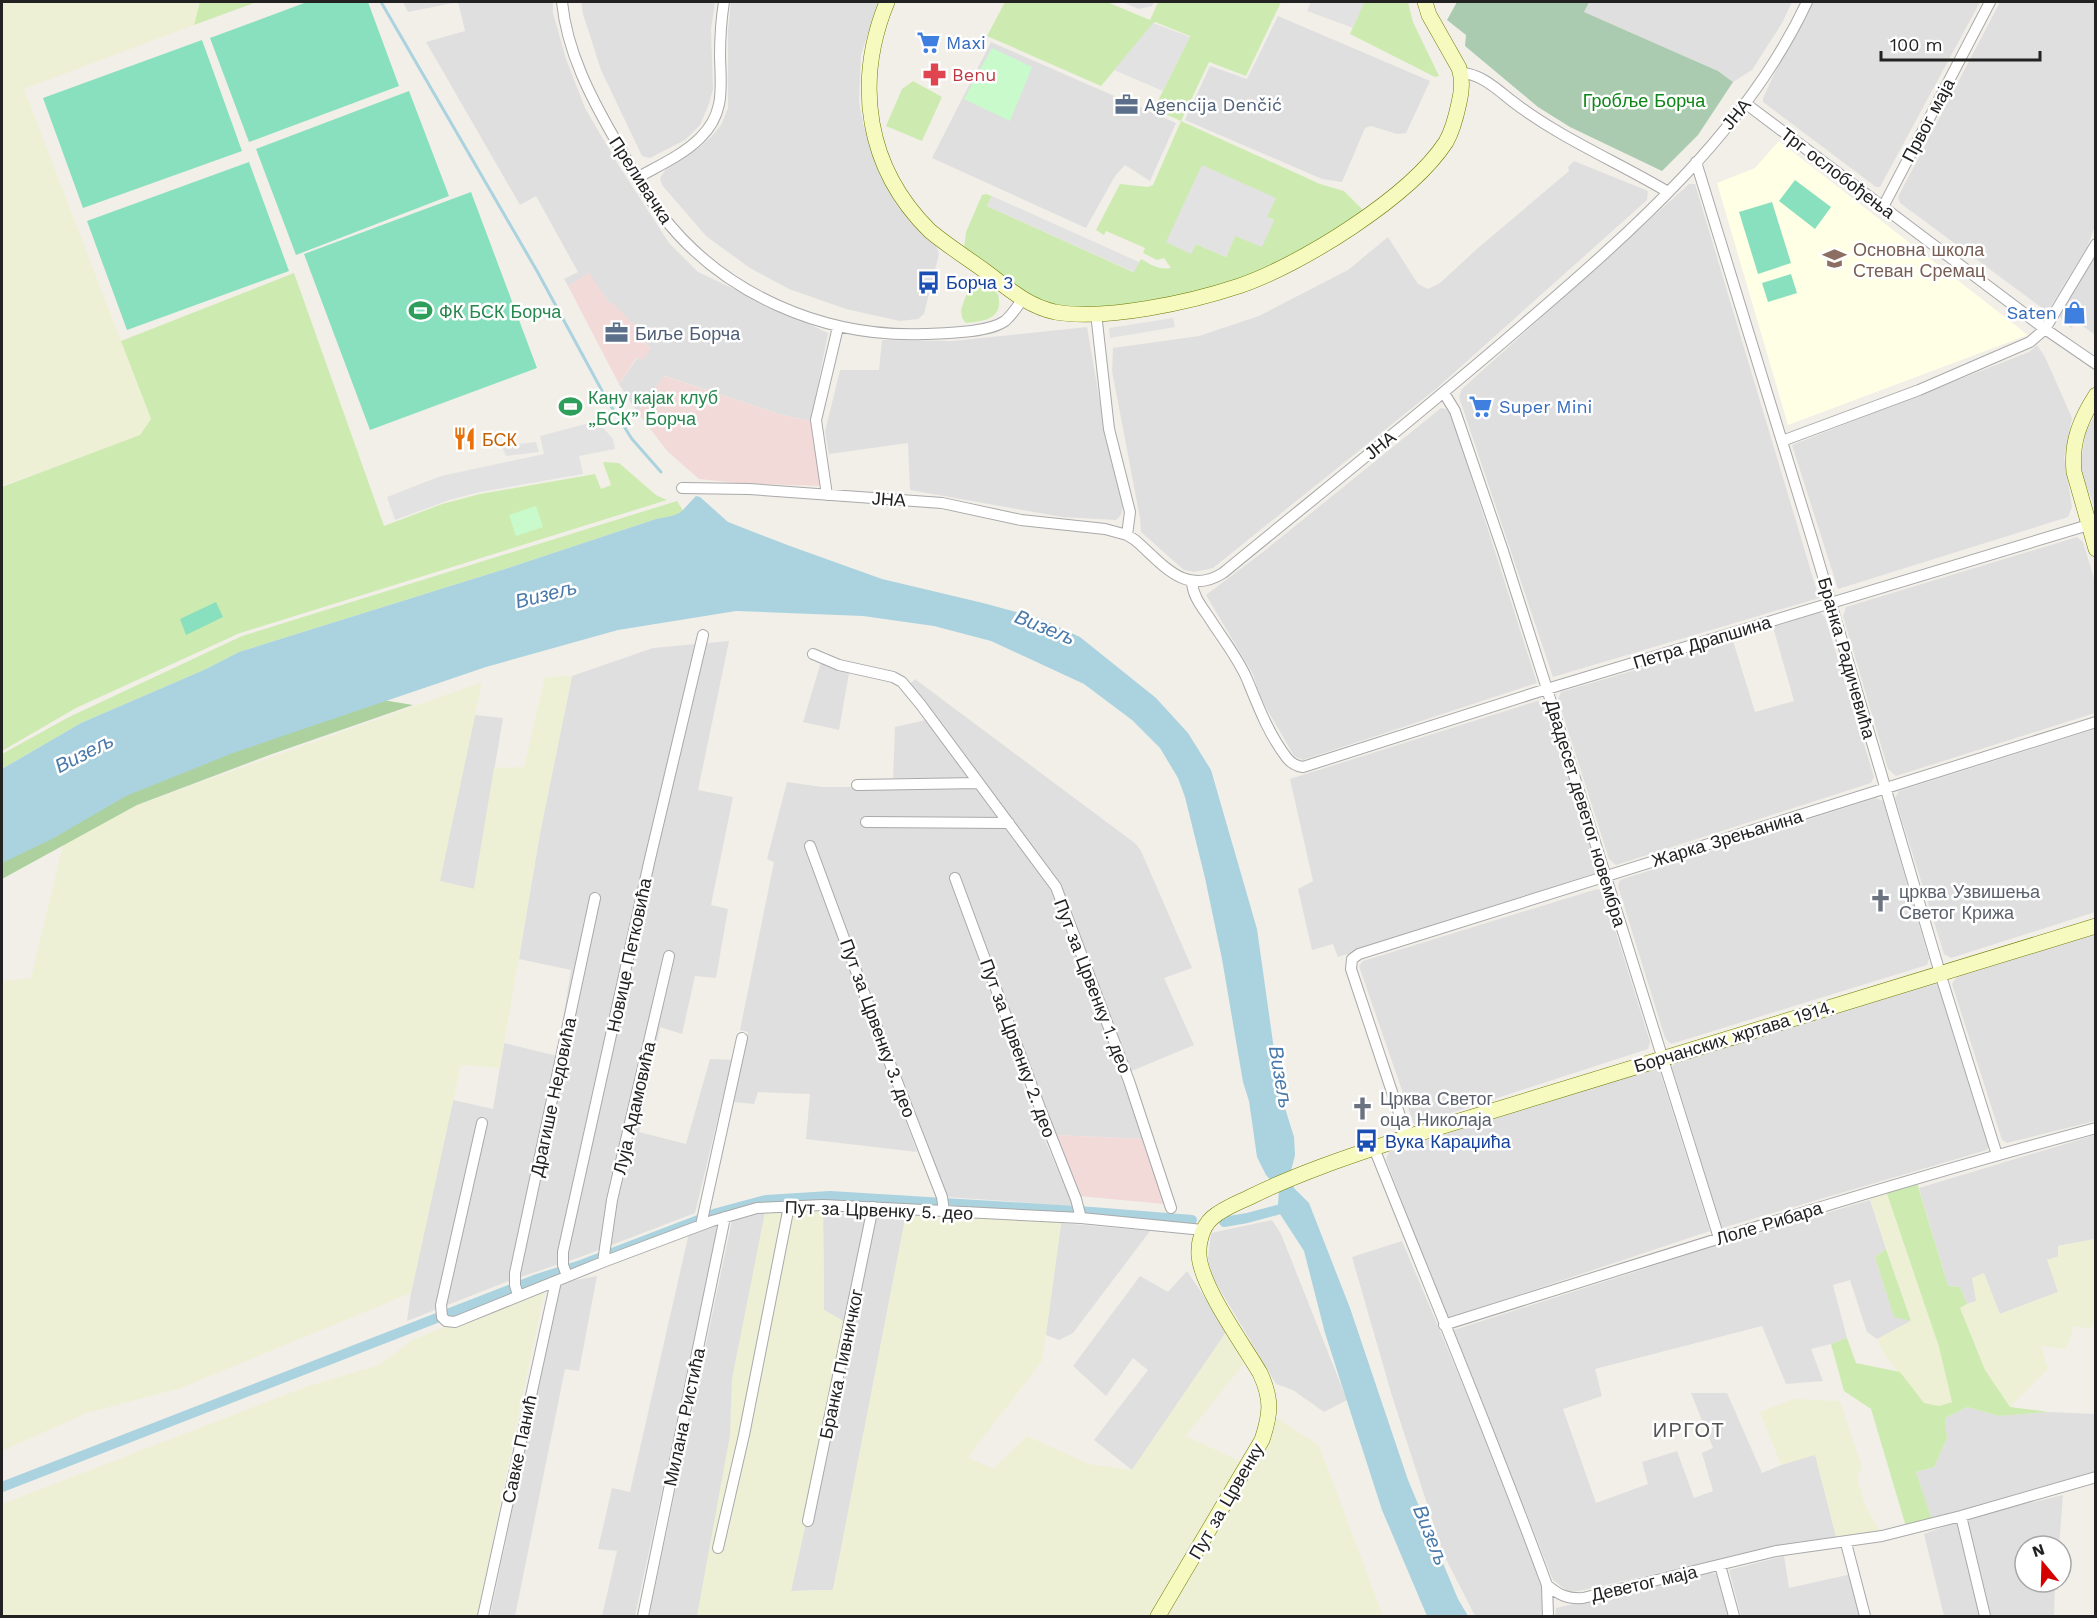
<svg xmlns="http://www.w3.org/2000/svg" width="2097" height="1618" font-family="'Work Sans',sans-serif">
	<rect width="100%" height="100%" fill="#f2efe9"/>
	<path fill="#e0dfdf" d="M403,2H553V13L566,59L585,108L619,166L669,243L698,272L828,333L811,421L779,414L665,376L637,412L619,384L638,357L651,348L639,338L643,333L610,304L589,274L568,286L564,279L578,272L536,196L520,205L426,42L465,31L458,2L408,12Z
		M581,2H715L711,29L713,89L709,104L700,125L685,140L650,158L642,156L601,70L583,14Z
		M731,2H878L861,55L859,101L863,124L879,171L893,194L927,238L936,245L939,254L924,314L918,319L900,321L846,309L789,289L750,268L706,236L662,185L660,178L666,169L674,162L699,148L711,137L721,125L728,108V30Z
		M1122,2H1154L1152,6L1139,9Z
		M1588,2H1792L1782,23L1752,70L1733,82L1718,71L1584,12Z
		M1808,2H1980L1880,187H1876L1763,102V98Z
		M2000,2H2095V226L2087,247L2051,306L2045,310L1900,203L1898,197Z
		M1278,16L1430,81L1406,133L1397,134L1371,126L1365,128L1342,182L1322,179L1185,120L1210,66L1247,79Z
		M991,42L1176,123L1150,181L1125,165L1115,176L1086,228L932,158Z
		M1574,161L1648,191L1647,200L1437,388L1213,568L1194,572L1184,570L1141,532L1140,518L1112,371L1113,348L1199,336L1259,316L1348,270L1388,237L1418,284L1428,289L1440,283L1478,248L1569,171L1568,167Z
		M1689,184H1695L1819,598L1553,677L1459,397L1462,389Z
		M2095,251V335L2077,322L2071,328L2063,321L2059,315Z
		M1087,327L1104,426L1124,502L1121,515L1116,520L1062,517L910,490L908,443L829,454L825,432L840,370H879L882,340L953,341Z
		M2037,345L2045,357L2072,418L2064,458L2072,507L2068,517L1838,589L1792,445L2029,352Z
		M1441,408L1446,409L1451,414L1537,683L1303,760L1294,756L1260,697L1253,674L1206,595L1263,552Z
		M2095,416V508L2080,469L2086,430Z
		M2077,537L2083,542L2095,582V713L1896,776L1888,769L1843,616L1846,607Z
		M1820,612L1825,617L1874,777L1871,783L1616,865L1609,859L1558,699L1561,692L1733,641L1755,712L1794,701L1773,627Z
		M729,641L698,790L733,797L711,905L728,909L716,978L695,976L682,1034L660,1027L639,1132L686,1144L710,1059L732,1060L695,1213L583,1256L506,1282L407,1321L411,1293L453,1100L493,1109L504,1043L557,1056L571,970L519,959L540,833L572,676L653,648Z
		M821,662L849,673L839,730L803,722Z
		M915,679L1136,844L1141,851L1192,968L1164,978L1194,1045L1129,1072L1074,917L1062,889L910,684Z
		M1537,701L1546,703L1599,867L1595,873L1338,957L1333,944L1312,950L1298,889L1313,881L1290,779Z
		M475,715L503,718L474,889L439,881Z
		M926,720L971,780L893,778L895,727Z
		M2095,729V912L1951,958L1944,954L1895,798L1899,791Z
		M787,782L822,787H977L1052,891L1099,1014L1143,1139L1055,1135L959,875L950,876L1029,1103L1073,1206L948,1197L812,844L806,846L917,1152L806,1139L810,1094L758,1092L754,1104L734,1102L748,1032L740,1030L774,862L767,859Z
		M1876,798L1883,801L1929,959L1927,965L1671,1044L1665,1038L1618,886L1620,880Z
		M1597,889L1603,891L1650,1042L1648,1049L1414,1125L1359,966L1363,961Z
		M2095,934V1121L2007,1143L2002,1140L1952,984L1958,975Z
		M1933,981L1939,985L1990,1144L1987,1150L1722,1228L1672,1067L1677,1060Z
		M1654,1068L1660,1072L1710,1231L1446,1319L1386,1159L1389,1152Z
		M2095,1135V1239L2058,1246L2059,1292L2000,1314L1976,1301L1967,1304L1960,1287L1948,1286L1919,1188Z
		M1870,1200L1886,1249L1875,1257L1894,1316L1911,1321L1877,1339L1867,1332L1850,1280L1833,1285L1847,1338L1831,1344L1811,1349L1823,1381L1786,1384L1762,1326L1595,1369L1602,1396L1563,1409L1596,1503L1648,1484L1642,1462L1677,1451L1694,1498L1713,1491L1702,1453L1713,1448L1691,1393H1727L1762,1473L1781,1465L1815,1454L1836,1537L1793,1543L1579,1591H1567L1553,1580L1454,1330L1703,1250Z
		M783,1213L704,1616H649L732,1220L751,1214Z
		M823,1213L906,1215L833,1590L791,1591L849,1325L824,1310Z
		M1272,1220L1281,1234L1347,1400L1324,1412L1293,1390L1276,1384L1212,1276L1208,1258L1211,1233Z
		M1061,1223L1150,1231L1073,1333L1059,1340L1046,1335Z
		M711,1224H720L635,1616H602L617,1551L598,1549L612,1488L630,1492L689,1233Z
		M1402,1241L1506,1487L1542,1585L1543,1615L1475,1616L1443,1553L1392,1396L1352,1257Z
		M1187,1271L1227,1331L1132,1470L1094,1440L1148,1370L1133,1358L1106,1396L1073,1366L1140,1276L1168,1292Z
		M597,1276L579,1371L565,1369L515,1616H490L560,1283Z
		M1967,1407L1999,1416L2048,1412L2095,1414V1471L1931,1519L1916,1472L1934,1467L1947,1439L1945,1418Z
		M2063,1495L2059,1546H2025V1582H2055L2054,1616H1944L1924,1534L1968,1518Z
		M1784,1556L1789,1588L1856,1573L1867,1616H1741L1729,1570Z
		M1711,1573L1717,1574L1720,1581L1729,1616H1555L1556,1608Z"/>
	<path fill="#f2dad9" d="M589,273L610,304L612,302L631,322L644,333L639,339L651,348L643,360L637,357L619,384L568,286Z
		M664,376L779,414L811,421L822,486L737,483L699,479L668,452L637,412Z
		M1055,1135L1143,1139L1164,1204L1078,1196Z"/>
	<path fill="#ffffe5" d="M1779,141L2028,335L1788,425L1717,183L1755,168Z"/>
	<path fill="#eef0d5" d="M2,2H200L194,25L24,89L151,419L140,436L2,486Z
		M572,676L540,833L500,1068L461,1065L411,1293L181,1388L87,1413L2,1451V981L31,978L63,845L137,805L482,682L440,881L474,889L494,768L524,767L545,677Z
		M1885,1188L1939,1347L1952,1402L1939,1406L1924,1403L1886,1357L1877,1339L1911,1321L1868,1193Z
		M823,1205L824,1310L849,1324L791,1591L833,1590L907,1209L1062,1217L1042,1361L968,1457L993,1469L1027,1436L1089,1464L1132,1470L1231,1325L1250,1356L1186,1436L1248,1465L1269,1413L1319,1445L1383,1616H697L730,1435L732,1379L766,1207Z
		M2095,1239V1321L2090,1329L2074,1326L2066,1349L2041,1346L2048,1369L2010,1407L1985,1370L1960,1308L1976,1301L1972,1278L1984,1273L2000,1314L2058,1292L2047,1260L2059,1256L2058,1246Z
		M545,1288L477,1616H2V1504L308,1386L379,1365L414,1339Z
		M1793,1399L1840,1401L1862,1467L1857,1477L1864,1502L1882,1536L1838,1543L1815,1455L1781,1465L1760,1412Z"/>
	<path fill="#cdebb0" fill-rule="evenodd" d="M200,2H257L194,25Z
		M1005,2H1107L1150,20L1158,2H1281L1246,76L1209,62L1181,121L1320,184L1344,191L1368,215L1291,263L1181,302L1058,312L963,256L966,232L982,195L986,194L992,196L987,206L1133,272L1141,259C1151,265 1159,270 1171,268L1164,258L1157,260L1143,253L1145,248L1106,231L1104,235L1096,230L1120,184L1148,187L1153,185L1181,121L1154,109L1190,36L1155,22L1101,86L987,36ZM1267,217L1274,220L1235,236L1226,257L1196,244L1191,253L1167,242Z
		M1364,2H1408L1413,22L1439,76L1435,77L1350,34Z
		M913,81L942,97L922,141L886,126L902,89Z
		M294,273L384,526L442,504L480,494L595,474L601,489L611,485L603,462L619,463L656,495L667,500L240,633L76,708L2,751V487L140,435L151,419L121,341Z
		M979,277L998,294C1004,319 985,321 966,323L962,318L961,310L971,281Z
		M677,501L684,512L676,516L656,519L505,569L239,652L206,669L81,723L2,769V754L69,717L242,636Z
		M1916,1179L1948,1286L1960,1287L1967,1304L1960,1308L1985,1370L2010,1407L2049,1412L1999,1416L1967,1407L1945,1418L1947,1439L1934,1467L1916,1472L1933,1523L1907,1530L1871,1409L1844,1391L1831,1344L1847,1338L1856,1363L1900,1372L1924,1403L1939,1406L1952,1402L1939,1347L1885,1188Z
		M1886,1249L1911,1321L1894,1317L1875,1257Z"/>
	<path fill="#add19e" d="M377,699L413,705L272,754L137,805L2,879V848L111,794Z"/>
	<path fill="#aacbaf" d="M1457,2H1589L1584,12L1718,71L1733,82L1698,135L1662,171L1570,127L1538,107L1465,46L1466,35L1447,20Z"/>
	<path fill="#c8facc" d="M992,48L1032,67L1010,121L964,99Z
		M536,506L543,527L516,536L509,515Z"/>
	<path fill="#88e0be" d="M307,2H368L399,86L249,142L210,38Z
		M202,40L242,151L83,208L43,98Z
		M409,91L449,196L296,255L256,149Z
		M249,162L289,271L127,330L87,221Z
		M1795,180L1831,207L1815,229L1779,201Z
		M471,192L537,368L370,430L304,254Z
		M1772,202L1791,263L1758,274L1739,212Z
		M1791,274L1797,293L1768,302L1762,283Z
		M216,602L223,617L186,635L180,619Z"/>
	<path fill="#e2e2e2" d="M1311,2H1364L1353,28L1307,11Z
		M1153,23L1190,37L1163,91L1114,70Z
		M1202,165L1276,198L1267,217L1274,221L1262,247L1235,236L1226,257L1196,244L1191,254L1166,242Z
		M992,196L1139,262L1134,272L987,206Z
		M1173,318L1175,327L1110,338L1109,328Z
		M597,421L613,439L615,449L579,456L583,474L480,492L449,500L395,520L387,497L441,476L544,454L540,436Z
		M536,442L539,452L506,456L502,446Z"/>
	<path fill="#aad3df" d="M696,496L700,497L728,522L790,546L882,579L983,603L1039,618L1080,637L1156,698L1188,733L1211,770L1257,929L1280,1092L1294,1137L1295,1155L1290,1175L1294,1188L1309,1203L1350,1308L1408,1480L1458,1599L1468,1616H1427L1382,1510L1325,1333L1304,1251L1280,1214L1278,1205L1279,1189L1266,1175L1257,1157L1249,1101L1243,1082L1222,959L1205,878L1185,797L1178,778L1160,748L1132,720L1084,684L991,641L934,626L863,616L736,611L618,630L486,667L233,753L126,796L52,839L2,863V769L81,723L206,669L239,652L505,569L656,519C685,514 678,514 696,496Z"/>
	<g fill="none" stroke-linecap="round" stroke-linejoin="round">
		<path stroke="#aad3df" stroke-width="3" d="M381,2L537,271L607,400L632,439L661,472"/>
		<path stroke="#aad3df" stroke-width="10" d="M1224,1222L1247,1218L1292,1206
			M2,1487L537,1279L581,1265L717,1213L766,1200L830,1196L1092,1212L1192,1220"/>
		<defs>
			<path id="street" d="M562,2C567,52 591,98 616,141C630,165 643,192 661,214C722,294 824,338 924,334C945,333 988,333 1005,321C1012,315 1017,307 1022,300
				M1461,73C1480,73 1498,90 1512,101C1560,138 1616,161 1668,192
				M1745,103L2045,329L2096,364
				M1696,162L1812,539L1940,973L1997,1155
				M637,178C658,166 683,155 700,138C725,114 721,88 720,57C720,38 721,20 724,2
				M1883,207L1990,2
				M1096,313L1109,429L1130,512L1127,535
				M1444,393L1455,411L1503,551L1547,689L1719,1238
				M1782,441L1919,390L2030,342L2045,329L2096,244
				M682,488L749,489L942,503L1021,520L1105,529L1127,535L1135,540C1162,563 1185,597 1223,573C1324,490 1426,409 1524,324C1632,231 1746,132 1807,2
				M827,495L816,420L838,327
				M1192,582C1193,597 1202,607 1210,619C1222,638 1238,658 1247,679C1258,706 1269,735 1287,758C1291,763 1296,766 1303,767L1547,689L2095,523
				M813,654L839,665L893,677L902,682L921,705L1056,887L1129,1081L1171,1208
				M857,785L979,783
				M866,822L1009,823
				M810,846L891,1066L942,1197L944,1211
				M955,878L1040,1108L1076,1199L1081,1218
				M482,1123L441,1305L442,1317L446,1321L455,1322L603,1262L712,1221L757,1208L823,1205L944,1211L1081,1218L1203,1230
				M1407,1137L1351,969L1352,959L1359,954L2096,722
				M1374,1148C1432,1294 1493,1438 1547,1585C1559,1595 1567,1599 1583,1598L1776,1551L1882,1536L1961,1516L2096,1477
				M701,1225L742,1038
				M603,1262L612,1200L669,956
				M567,1276L563,1265V1252L649,863L703,635
				M518,1295L515,1285V1273L595,898
				M1444,1325C1660,1257 1876,1187 2096,1128
				M1961,1516L1985,1616
				M808,1521L873,1207
				M1846,1543L1865,1616
				M718,1548L744,1435L789,1206
				M1720,1565L1734,1616
				M1547,1585L1548,1616
				M483,1616L556,1281
				M643,1616L725,1217"/>
			<path id="secondary" d="M887,2C854,83 866,168 930,231C948,246 967,258 985,271C1008,288 1027,306 1055,312C1105,321 1191,302 1239,286C1301,265 1410,197 1446,142C1453,130 1456,117 1459,103C1462,91 1463,80 1459,68L1429,15L1425,2
				M2096,395C2080,420 2071,442 2074,472L2096,549
				M1158,1616L1262,1440C1271,1413 1272,1399 1260,1373C1243,1344 1202,1288 1199,1256C1198,1243 1202,1227 1212,1218C1222,1209 1235,1204 1248,1198C1298,1173 1353,1155 1407,1137L2096,926"/>
		</defs>
		<use href="#street" stroke="#a9a9a9" stroke-width="12"/>
		<use href="#secondary" stroke="#707d05" stroke-width="16"/>
		<use href="#street" stroke="#fff" stroke-width="10"/>
		<use href="#secondary" stroke="#f7fabf" stroke-width="15"/>
	</g>
	<defs>
		<symbol id="supermarket-bare" viewBox="-9 -9 18 18"><path d="M-6-5.5h2.5l.6 2H6L4.5 2H-2.5L-4.4-4H-6ZM-1.5 3.2a1.3 1.3 0 1 0 .1 0ZM3 3.2a1.3 1.3 0 1 0 .1 0Z" fill="#3f7fe0" stroke="#fff" stroke-width="2.5" paint-order="stroke"/></symbol>
		<symbol id="pharmacy-bare" viewBox="-9 -9 18 18"><path d="M-2-6h4v4h4v4h-4v4h-4v-4h-4v-4h4Z" fill="#e0444e" stroke="#fff" stroke-width="2.5" paint-order="stroke"/></symbol>
		<symbol id="office-bare" viewBox="-9 -9 18 18"><path d="M-6-3h4V-5.5h4V-3h4V5H-6ZM-1-4.5V-3h2v-1.5ZM-6 0V1H6V0Z" fill="#5c6f8a" stroke="#fff" stroke-width="2.5" paint-order="stroke"/></symbol>
		<symbol id="school-bare" viewBox="-9 -9 18 18"><path d="M0-5L7-2L0 1L-7-2ZM-4 1L0 2.5L4 1V4Q0 6-4 4Z" fill="#8d6e63" stroke="#fff" stroke-width="2.5" paint-order="stroke"/></symbol>
		<symbol id="bus-bare" viewBox="-9 -9 18 18"><path d="M-5-6H5V4H4V6H2V4H-2V6H-4V4H-5ZM-3.5-4V0h7V-4ZM-3.5 1.2v1.5H-2V1.2ZM2 1.2v1.5H3.5V1.2Z" fill="#1a4fb4" stroke="#fff" stroke-width="2.5" paint-order="stroke"/></symbol>
		<symbol id="stadium-bare" viewBox="-9 -9 18 18"><path d="M0-5a6.5 5 0 1 0 0 10a6.5 5 0 1 0 0-10ZM-3.5-1.8h7v3.6h-7Z" fill="#2e9e5b" stroke="#fff" stroke-width="2.5" paint-order="stroke"/></symbol>
		<symbol id="shop-bare" viewBox="-9 -9 18 18"><path d="M-5-2.5h2.3a2.7 3.5 0 0 1 5.4 0H5L5.5 6h-11ZM-1.5-2.5h3a1.5 2.3 0 0 0-3 0Z" fill="#3f7fe0" stroke="#fff" stroke-width="2.5" paint-order="stroke"/></symbol>
		<symbol id="restaurant-bare" viewBox="-9 -9 18 18"><path d="M-5-6h1v4h1v-4h1v4h1v-4h1v5L-1.5 .5V6h-2V.5L-5-1ZM5-6V6H3V1.5H1.5Q1.5-4 5-6Z" fill="#e8710a" stroke="#fff" stroke-width="2.5" paint-order="stroke"/></symbol>
		<symbol id="church-bare" viewBox="-9 -9 18 18"><path d="M-1.2-6h2.4v3.5h3.3v2.4h-3.3V6h-2.4V-.1h-3.3v-2.4h3.3Z" fill="#6b7280" stroke="#fff" stroke-width="2.5" paint-order="stroke"/></symbol>
	</defs>
	<g fill-rule="evenodd">
		<use href="#supermarket-bare" x="912" y="26" width="33" height="33"/>
		<use href="#pharmacy-bare" x="918" y="58" width="33" height="33"/>
		<use href="#office-bare" x="1110" y="88" width="33" height="33"/>
		<use href="#school-bare" x="1818" y="242" width="33" height="33"/>
		<use href="#bus-bare" x="912" y="266" width="33" height="33"/>
		<use href="#stadium-bare" x="404" y="294" width="33" height="33"/>
		<use href="#shop-bare" x="2058" y="296" width="33" height="33"/>
		<use href="#office-bare" x="600" y="316" width="33" height="33"/>
		<use href="#supermarket-bare" x="1464" y="390" width="33" height="33"/>
		<use href="#stadium-bare" x="554" y="390" width="33" height="33"/>
		<use href="#restaurant-bare" x="448" y="422" width="33" height="33"/>
		<use href="#church-bare" x="1864" y="884" width="33" height="33"/>
		<use href="#church-bare" x="1346" y="1092" width="33" height="33"/>
		<use href="#bus-bare" x="1350" y="1124" width="33" height="33"/>
	</g>
	<g text-anchor="middle" dominant-baseline="central" stroke-width="5" stroke-linejoin="round" paint-order="stroke">
		<g font-size="18" fill="#366cbe" stroke="#fff" text-anchor="start">
			<text x="946" y="42">Maxi</text>
			<text x="2057" y="312" text-anchor="end">Saten</text>
			<text x="1499" y="406">Super Mini</text>
		</g>
		<g font-size="18" fill="#be3a42" stroke="#fff" text-anchor="start">
			<text x="952" y="74">Benu</text>
		</g>
		<g font-size="18" fill="#0c8416" stroke="#fff">
			<text x="1644" y="100">Гробље Борча</text>
		</g>
		<g font-size="18" fill="#4e5e75" stroke="#fff" text-anchor="start">
			<text x="1144" y="104">Agencija Denčić</text>
			<text x="635" y="333">Биље Борча</text>
		</g>
		<g font-size="18" fill="#222" stroke="#fff">
			<text transform="translate(1736 114) rotate(-51)">ЈНА</text>
			<text transform="translate(1928 120) rotate(-62)">Првог маја</text>
			<text transform="translate(1838 173) rotate(37)">Трг ослобођења</text>
			<text transform="translate(641 180) rotate(57)">Преливачка</text>
			<text transform="translate(1380 445) rotate(-39)">ЈНА</text>
			<text transform="translate(889 499) rotate(4)">ЈНА</text>
			<text transform="translate(1702 642) rotate(-17)">Петра Драпшина</text>
			<text transform="translate(1847 658) rotate(74)">Бранка Радичевића</text>
			<text transform="translate(1586 813) rotate(73)">Двадесет деветог новембра</text>
			<text transform="translate(1727 838) rotate(-17)">Жарка Зрењанина</text>
			<text transform="translate(629 955) rotate(-78)">Новице Петковића</text>
			<text transform="translate(1093 986) rotate(69)">Пут за Црвенку 1. део</text>
			<text transform="translate(878 1028) rotate(70)">Пут за Црвенку 3. део</text>
			<text transform="translate(1734 1036) rotate(-17)">Борчанских жртава 1914.</text>
			<text transform="translate(1018 1048) rotate(70)">Пут за Црвенку 2. део</text>
			<text transform="translate(553 1097) rotate(-78)">Драгише Недовића</text>
			<text transform="translate(634 1108) rotate(-77)">Луја Адамовића</text>
			<text transform="translate(879 1210) rotate(2)">Пут за Црвенку 5. део</text>
			<text transform="translate(1769 1223) rotate(-17)">Лоле Рибара</text>
			<text transform="translate(841 1364) rotate(-78)">Бранка Пивничког</text>
			<text transform="translate(684 1417) rotate(-78)">Милана Ристића</text>
			<text transform="translate(519 1449) rotate(-78)">Савке Панић</text>
			<text transform="translate(1226 1501) rotate(-60)">Пут за Црвенку</text>
			<text transform="translate(1644 1583) rotate(-13)">Деветог маја</text>
		</g>
		<g font-size="18" fill="#785e54" stroke="#fff" text-anchor="start">
			<text x="1853" y="249">Основна школа<tspan x="1853" dy="21">Стеван Сремац</tspan></text>
		</g>
		<g font-size="18" fill="#164399" stroke="#fff" text-anchor="start">
			<text x="946" y="282">Борча 3</text>
			<text x="1385" y="1141">Вука Караџића</text>
		</g>
		<g font-size="18" fill="#27864d" stroke="#fff" text-anchor="start">
			<text x="439" y="311">ФК БСК Борча</text>
			<text x="588" y="397">Кану кајак клуб<tspan x="588" dy="21">„БСК” Борча</tspan></text>
		</g>
		<g font-size="18" fill="#c56008" stroke="#fff" text-anchor="start">
			<text x="482" y="439">БСК</text>
		</g>
		<g font-size="18" fill="#5b616d" stroke="#fff" text-anchor="start">
			<text x="1899" y="891">црква Узвишења<tspan x="1899" dy="21">Светог Крижа</tspan></text>
			<text x="1380" y="1098">Црква Светог<tspan x="1380" dy="21">оца Николаја</tspan></text>
		</g>
		<g font-size="20" font-style="italic" fill="#4a7aab" stroke="#fff">
			<text transform="translate(546 594) rotate(-14)">Визељ</text>
			<text transform="translate(1045 627) rotate(22)">Визељ</text>
			<text transform="translate(84 753) rotate(-27)">Визељ</text>
			<text transform="translate(1281 1077) rotate(80)">Визељ</text>
			<text transform="translate(1431 1535) rotate(68)">Визељ</text>
		</g>
		<g font-size="20" letter-spacing="1.5" fill="#555" stroke="#fff">
			<text x="1689" y="1430">ИРГОТ</text>
		</g>
	</g>
	<rect width="2097" height="1618" fill="none" stroke="#222222" stroke-width="6"/>
	<g transform="translate(2043 1564) rotate(341)"><circle r="28" fill="#ffffff" stroke="#a7a7a7" stroke-width="1.5"/>
	<path d="M0-4.5L10 22L0 15L-10 22Z" fill="#d40000"/>
	<text y="-9" font-size="16" font-weight="bold" text-anchor="middle" fill="#222222">N</text>
	</g>
	<path d="M1881 51v9h159v-9" fill="none" stroke="#222222" stroke-width="3"/>
	<text x="1890" y="51" font-size="18" fill="#222222" stroke="#ffffff" stroke-width="4.5" paint-order="stroke">100 m</text>
</svg>
